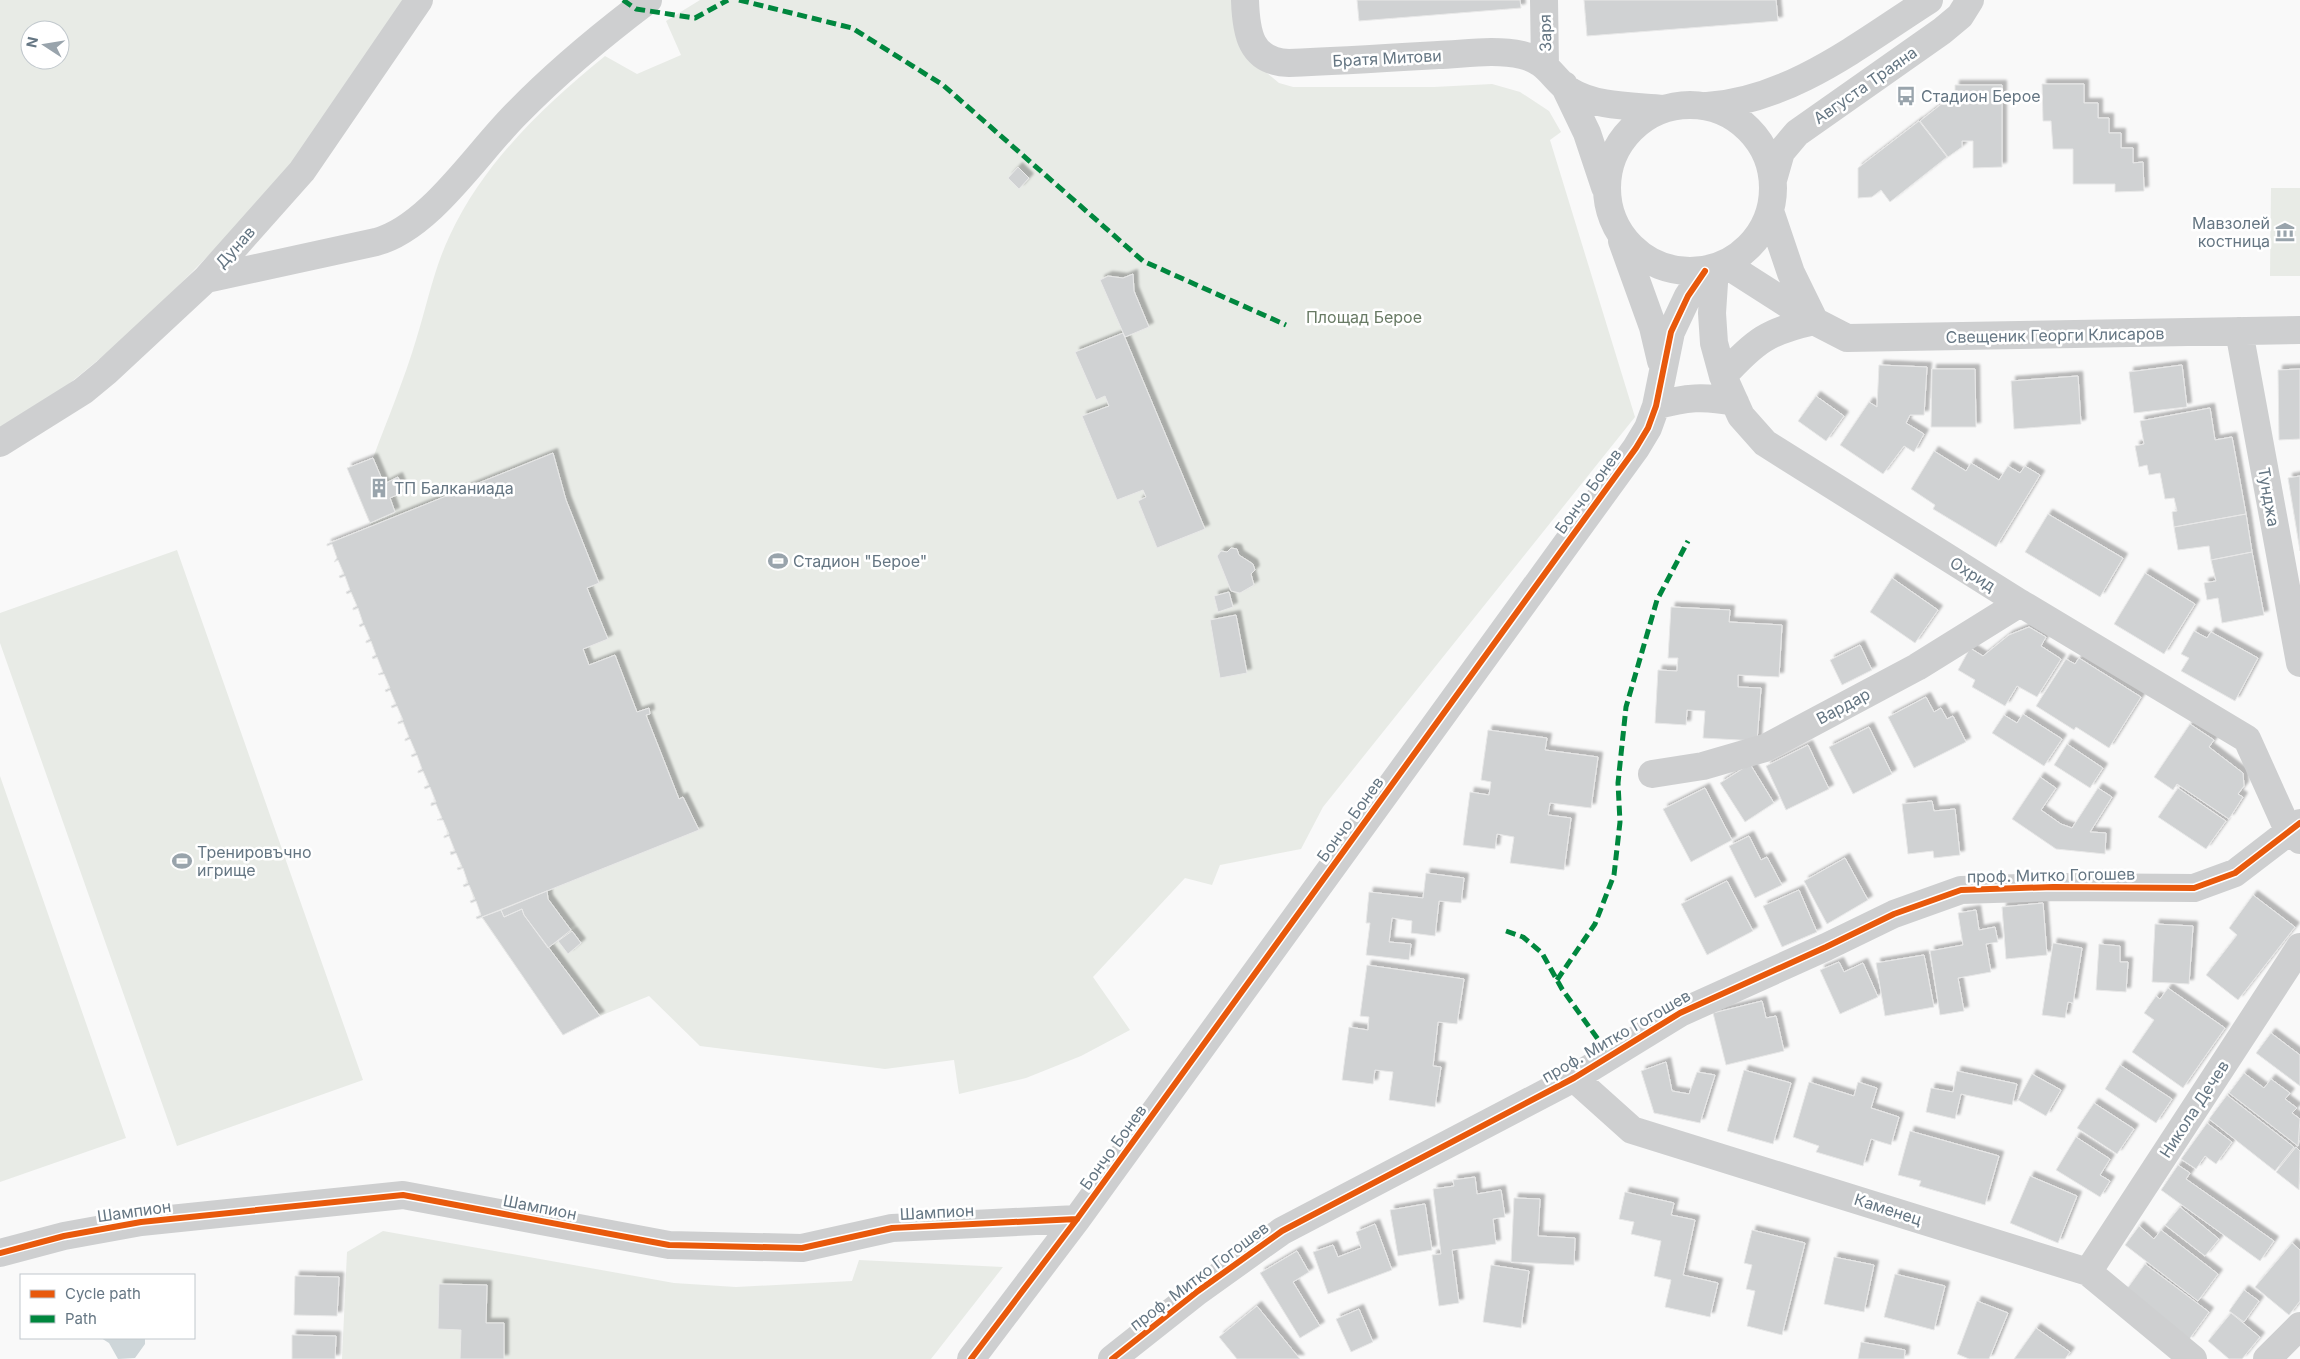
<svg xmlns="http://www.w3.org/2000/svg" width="2300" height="1359" font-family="Inter,sans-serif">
	<defs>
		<filter id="shadow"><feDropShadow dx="4.5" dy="-4.5" stdDeviation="1" flood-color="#0004"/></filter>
	</defs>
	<rect width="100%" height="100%" fill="#f9f9f9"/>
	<path fill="#e8ebe6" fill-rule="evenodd" d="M0,0H405L311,140L269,194L136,329L64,388L0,429ZM30,30H60V60H30Z
		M700,0H1234L1261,68L1279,83L1293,87H1434L1492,84L1520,92L1549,111L1561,132L1550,140L1635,417L1323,807L1301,849L1220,865L1212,885L1185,878L1093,977L1130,1030L1081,1056L1026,1078L959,1094L954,1060L885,1069L700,1046L649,996L600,1016L563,1035L482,918L477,919L476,917L481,915L476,901L471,903L474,899L469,885L464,887L463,885L468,882L463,869L458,870L457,868L461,866L456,853L450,852L455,850L449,836L444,838V836L448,834L443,820H437L442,818L436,804L431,806V803L436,801L430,787L425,789L424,787L429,785L423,772L418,773V771L422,769L417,755L412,757L416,753L410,739L405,741L409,736L404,723L398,724V722L403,720L397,706L392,708L391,706L396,704L391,690L386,692L385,690L390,687L384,674L379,675L383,671L378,658L373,659L372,657L376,655L371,642L366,643V641L370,639L365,625L360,627L363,623L358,609L353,610V608L357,606L351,593L347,594L346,592L350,590L345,576L340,578L339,576L344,574L338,560L334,562L337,558L332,544L327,546V544L371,526L347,468L373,458C388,418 404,380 416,340C427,305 434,268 450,235C484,162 544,106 605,56L637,74L681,55L666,21Z
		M2271,188H2300V276H2270Z
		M177,550L363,1080L177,1146L0,643V613Z
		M0,776L126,1138L0,1182Z
		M383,1231L674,1283L736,1287L852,1281L859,1260L1003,1267L931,1359H342L347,1252Z"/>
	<path fill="#ced6d9" d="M101,1338H145V1344L135,1358L118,1359L109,1343Z"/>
	<path fill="#d0d2d3" stroke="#e8e8e8" filter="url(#shadow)" d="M1357,0H1520L1521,8L1359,21Z
		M1584,0H1776L1778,21L1587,36Z
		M2042,84H2084V103H2098V118H2109V133H2121V148H2133V163L2143,162L2144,191L2115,192V184H2073V149H2053L2051,121H2043Z
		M1955,85H2002V167L1973,168V141H1962V147L1948,157L1920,121L1944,102V99H1955Z
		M1919,121L1947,157L1890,202L1881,190L1872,197L1858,198V168Z
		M1018,167L1029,178L1019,189L1008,178Z
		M1133,274L1134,291L1149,327L1125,337L1100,280L1108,276L1123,278Z
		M1123,333L1205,529L1157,548L1138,501L1146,497L1143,490L1117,500L1082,416L1109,406L1105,396L1096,400L1075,352Z
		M1879,365L1927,367L1924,415H1910L1906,423L1924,434L1914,452L1904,446L1883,474L1840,445L1869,402L1877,407Z
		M2182,365L2187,407L2134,413L2129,372Z
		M1932,369H1975L1976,427H1931Z
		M2300,369V439L2279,440L2278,370Z
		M2078,376L2081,424L2014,429L2011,381Z
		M1816,396L1844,416L1826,441L1798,421Z
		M2210,408L2215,440L2232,437L2246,514L2174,527L2172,512L2177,511L2174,498L2165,499L2160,473L2149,475L2147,465L2139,467L2135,446L2144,444L2140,421Z
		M1934,451L1966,471L1971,463L1999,480L2008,466L2020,473L2025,466L2040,475L1996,547L1933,509L1935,505L1911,489Z
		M553,453L566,500L599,583L587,588L608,639L583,649L589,665L615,655L637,712L649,708L650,714L646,715L679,799L683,797L699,830L477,919L476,917L481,915L476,901L471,903L470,901L475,899L469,885L464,887L463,885L468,883L463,868L458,870L457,868L462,867L456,853L451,855L450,852L455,851L449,836L444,838V836L449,834L443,820H437L442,818L436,804L431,806V803L436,802L430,787L425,789L424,787L429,785L423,771L418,773V771L422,769L417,755L412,757L411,755L416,753L410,739L405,741V739L409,737L403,722L398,724V722L403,720L397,706L392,708L391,706L396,704L390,690L386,692L385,690L390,688L384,674L379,675L378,674L383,672L377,657L373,659L372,657L376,655L371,641L366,643V641L370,639L364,625L360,627L359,625L363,623L358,608L353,610V608L357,606L351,592L347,594L346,592L350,590L345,576L340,578L339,576L344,574L338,560L334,562L337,558L332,544L327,546V544Z
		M373,458L384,484L398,477L404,492L390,498L395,512L370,523L347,468Z
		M2300,476V551L2288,478Z
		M2048,514L2123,558L2100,597L2025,552Z
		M2246,514L2252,552L2211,560L2209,546L2178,550L2174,527Z
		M1231,548L1237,549L1239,555L1253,564L1255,570L1251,574L1254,585L1240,593L1231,591L1217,556L1221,551L1227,552Z
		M2252,552L2264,615L2222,623L2218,598L2207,600L2204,583L2216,581L2211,560Z
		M2145,573L2195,604L2164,654L2114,624Z
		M1892,578L1938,610L1915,643L1870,612Z
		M1229,592L1233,607L1218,612L1214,596Z
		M1671,607L1730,610L1729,622L1782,625L1779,677L1738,675V687L1761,688L1757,741L1703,738L1705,711L1687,710L1686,725L1655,723L1658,670L1677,671L1678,658H1668Z
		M1236,615L1247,673L1220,678L1210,620Z
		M2029,627L2046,637L2041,646L2061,659L2037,697L2017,686L2005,706L1972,687L1975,680L1958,670L1970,648L1983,656L2009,635Z
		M2194,631L2207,638L2211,632L2258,658L2235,701L2181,671L2189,658L2181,654Z
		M1860,645L1872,670L1842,685L1830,660Z
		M2079,658L2141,697L2109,748L2076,727L2074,730L2036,706L2066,659L2075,664Z
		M1926,697L1934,712L1941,708L1947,719L1953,716L1966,742L1914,768L1888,717Z
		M2023,714L2062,739L2044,766L1992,733L2004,715L2017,723Z
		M2190,724L2214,740L2209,747L2243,773L2244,786L2238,794L2243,797L2229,819L2177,784L2173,790L2154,777Z
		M1869,727L1892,774L1853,794L1829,747Z
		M1488,730L1547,738L1545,750L1598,757L1591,808L1550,803L1548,815L1571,818L1564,870L1510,863L1514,837L1497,834L1495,849L1463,845L1470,792L1489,795L1491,782L1481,780Z
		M2067,744L2103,768L2090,788L2054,765Z
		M1808,745L1829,789L1786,810L1766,766Z
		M1750,764L1774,803L1745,822L1720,783Z
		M2040,777L2056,788L2041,810L2061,824L2072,828L2098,788L2112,797L2090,832L2106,833L2105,854L2056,849L2012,819Z
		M1705,788L1732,840L1691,862L1663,809Z
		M2178,788L2226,821L2206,849L2158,817Z
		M1932,801L1934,811L1955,809L1960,855L1934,858L1933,851L1908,854L1902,804Z
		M1749,836L1761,860L1767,857L1782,885L1755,898L1729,846Z
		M1845,858L1868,900L1827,924L1804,881Z
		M1426,873L1464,878L1461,903L1439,901L1435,936L1411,933L1412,921L1392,918L1389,942L1411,944L1409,960L1366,955L1370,923H1366L1369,892L1423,898Z
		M1727,881L1753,931L1707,955L1681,904Z
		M1799,890L1817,932L1782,947L1763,906Z
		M547,891L548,899L571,930L548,948L524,915L522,909L504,917L501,910Z
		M2253,895L2295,927L2238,1000L2206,975L2237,935L2229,928Z
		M2043,903L2047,955L2006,959L2002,907Z
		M522,909L524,915L600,1016L563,1035L482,917L501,910L504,917Z
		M1976,910L1979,930L1995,927L1998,942L1986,944L1991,972L1958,978L1964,1011L1940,1015L1930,951L1963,945L1958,913Z
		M2155,924L2193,926L2189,984L2152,982Z
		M572,931L581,943L568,954L558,941Z
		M2053,943L2082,948L2073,1003L2068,1002L2065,1018L2042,1015Z
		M2099,944L2120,946V962H2128L2126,992L2096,990Z
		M1924,955L1934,1007L1885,1016L1876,963Z
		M1839,962L1844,972L1863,963L1878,997L1840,1014L1820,970Z
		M1367,965L1464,979L1457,1024L1438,1022L1433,1066L1441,1067L1435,1107L1389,1100L1393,1072L1375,1070L1373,1084L1342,1080L1349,1027L1368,1030L1369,1017L1360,1016Z
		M2168,988L2225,1028L2183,1088L2132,1052L2154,1020L2144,1013L2156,996L2160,999Z
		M1762,1001L1766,1018L1776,1016L1784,1051L1726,1065L1713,1013Z
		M2271,1033L2300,1055V1086L2256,1053Z
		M1666,1062L1672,1091L1689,1094L1697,1072L1715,1075L1700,1123L1654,1113L1641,1071Z
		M2120,1065L2172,1099L2156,1123L2105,1089Z
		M1744,1070L1791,1083L1773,1144L1727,1131Z
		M1957,1071L2017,1084L2012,1105L1961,1094L1955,1119L1926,1112L1931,1088L1953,1092Z
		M2244,1073L2264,1088L2271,1079L2290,1093L2285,1099L2297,1108L2292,1113L2300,1119L2298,1146L2229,1093Z
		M2032,1074L2061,1090L2046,1116L2018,1100Z
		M1809,1082L1854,1096L1858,1082L1877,1088L1871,1108L1899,1117L1891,1145L1871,1139L1863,1166L1816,1152L1819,1146L1793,1137Z
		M2227,1095L2294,1147L2275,1171L2209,1119Z
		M2094,1103L2134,1129L2117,1154L2077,1128Z
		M2207,1123L2232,1142L2216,1164L2205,1156L2196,1169L2181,1159Z
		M1910,1131L1999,1156L1985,1205L1919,1186L1921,1181L1898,1175Z
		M2076,1137L2110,1159L2100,1175L2110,1181L2100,1197L2056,1170Z
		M2296,1147L2300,1151L2299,1190L2276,1172Z
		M2178,1165L2190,1173L2186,1179L2274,1241L2260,1261L2161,1190Z
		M2030,1176L2077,1196L2058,1243L2010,1223Z
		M1475,1177L1477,1194L1501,1190L1505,1217L1493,1219L1496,1244L1452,1250L1459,1303L1439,1306L1432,1255L1441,1254L1433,1189L1454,1186L1453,1180Z
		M1625,1192L1674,1203L1671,1215L1695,1220L1683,1275L1718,1283L1710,1317L1665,1307L1671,1280L1654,1276L1661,1241L1631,1234L1634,1222L1619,1219Z
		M1514,1198L1540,1199L1538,1236L1575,1238L1574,1265L1511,1262Z
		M1425,1204L1432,1250L1398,1256L1390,1210Z
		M2180,1207L2219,1239L2205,1256L2165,1225Z
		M1375,1224L1392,1270L1328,1294L1313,1252L1333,1245L1338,1257L1361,1248L1356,1232Z
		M2139,1226L2154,1239L2161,1230L2218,1274L2198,1301L2125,1245Z
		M1752,1230L1805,1243L1782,1335L1747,1326L1755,1291L1746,1289L1752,1265L1744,1263Z
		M2292,1243L2300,1250V1301L2289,1315L2255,1287Z
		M1297,1251L1309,1272L1293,1282L1320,1326L1300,1338L1260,1273Z
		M1834,1257L1874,1265L1864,1312L1824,1304Z
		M2145,1264L2209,1312L2188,1341L2124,1293Z
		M1491,1265L1529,1271L1521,1328L1483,1322Z
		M1895,1274L1945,1286L1934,1330L1884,1317Z
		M295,1276L339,1277L337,1316L294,1315Z
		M439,1284L487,1285L486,1323H504V1359H460L461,1330L438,1329Z
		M2244,1290L2259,1301L2244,1322L2229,1311Z
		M1977,1301L2008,1313L1989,1359H1969L1957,1354Z
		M1257,1306L1300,1359H1237L1219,1337Z
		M1359,1309L1373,1342L1351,1352L1336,1319Z
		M2231,1313L2260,1337L2242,1359H2229L2208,1341Z
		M2036,1328L2070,1352L2065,1359H2014Z
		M292,1335L336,1336L335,1359H292Z
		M1861,1342L1905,1350L1904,1359H1858Z"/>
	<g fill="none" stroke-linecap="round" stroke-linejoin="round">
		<path stroke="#cecfd0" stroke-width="28" d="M1245,0C1246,32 1250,62 1289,63C1339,61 1388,58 1438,55C1465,54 1495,49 1522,55C1548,61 1552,78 1570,91C1595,107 1634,106 1663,109
			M1544,0L1545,66
			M1564,85L1587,133L1605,187
			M1607 188a83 83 0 1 1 166 0a83 83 0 1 1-166 0Z
			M1707,106C1791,100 1860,44 1929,0
			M1773,180L1781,152L1797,133L1942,31L1960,16L1970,0
			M1770,211L1791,273L1814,320
			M1622,241L1653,327L1661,361
			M1725,264L1814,321L1847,338L2300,330
			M1715,268L1712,313L1714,343L1723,376L1741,416L1765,443L2020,603L2247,739L2288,830L2300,840
			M206,279L376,242C430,228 478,151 518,112C558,71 603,34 648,0
			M2239,331L2300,663
			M1723,376C1755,341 1768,331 1814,321
			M1656,406C1686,397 1704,396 1735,402
			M0,443L83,391L106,372L206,279L302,171L419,0
			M1652,774L1703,766L1765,748L1917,667L2020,603
			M1574,1078L1632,1130L2088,1272L2193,1359
			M0,1253L64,1236L141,1222L403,1195L669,1245L802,1248L892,1228L1077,1219
			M2088,1272L2300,947
			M971,1359L1077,1219L1636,448L1648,428L1656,406L1671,332L1688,296L1705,271
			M1112,1359L1198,1291L1282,1231L1574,1078L1680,1013L1826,947L1894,914L1961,890L2053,887L2194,888L2235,873L2300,823
			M2267,1359L2300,1326"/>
		<path stroke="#00873e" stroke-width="5" stroke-dasharray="10 5" stroke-linecap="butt" d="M623,0L636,9L695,18L728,0
			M739,0L852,28L943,85L1143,261L1286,325
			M1506,931L1523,937L1542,953L1562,989L1610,1056
			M1557,980L1595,924L1614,875L1620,822L1618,783L1626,707L1657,600L1688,541"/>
		<defs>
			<path id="cycleway" d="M0,1253L64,1236L141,1222L403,1195L669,1245L802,1248L892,1228L1077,1219
				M971,1359L1077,1219L1636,448L1648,428L1656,406L1671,332L1688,296L1705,271
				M1112,1359L1198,1291L1282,1231L1574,1078L1680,1013L1826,947L1894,914L1961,890L2053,887L2194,888L2235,873L2300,823"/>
		</defs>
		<use href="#cycleway" stroke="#fff" stroke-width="9"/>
		<use href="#cycleway" stroke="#e8590c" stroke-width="6"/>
	</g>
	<defs>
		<symbol id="bus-bare" viewBox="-9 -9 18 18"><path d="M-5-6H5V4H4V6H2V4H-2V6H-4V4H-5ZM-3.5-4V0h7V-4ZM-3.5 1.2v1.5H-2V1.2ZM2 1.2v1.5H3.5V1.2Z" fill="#99a4ac" stroke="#fff" stroke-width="2.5" paint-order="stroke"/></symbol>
		<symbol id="museum-bare" viewBox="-9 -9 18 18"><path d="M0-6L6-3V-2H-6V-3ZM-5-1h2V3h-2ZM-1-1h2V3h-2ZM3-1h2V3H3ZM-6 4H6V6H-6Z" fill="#99a4ac" stroke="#fff" stroke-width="2.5" paint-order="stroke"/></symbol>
		<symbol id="building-bare" viewBox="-9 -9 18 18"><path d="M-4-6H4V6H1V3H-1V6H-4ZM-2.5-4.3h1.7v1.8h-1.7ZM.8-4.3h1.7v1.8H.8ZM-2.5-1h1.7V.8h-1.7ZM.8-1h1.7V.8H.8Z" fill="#99a4ac" stroke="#fff" stroke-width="2.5" paint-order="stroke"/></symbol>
		<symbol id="stadium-bare" viewBox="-9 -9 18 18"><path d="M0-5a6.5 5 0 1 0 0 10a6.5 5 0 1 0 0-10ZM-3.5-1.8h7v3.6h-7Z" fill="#99a4ac" stroke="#fff" stroke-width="2.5" paint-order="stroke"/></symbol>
	</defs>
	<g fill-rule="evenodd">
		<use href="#bus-bare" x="1892" y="82" width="28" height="28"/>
		<use href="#museum-bare" x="2271" y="218" width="28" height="28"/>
		<use href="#building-bare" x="365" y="474" width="28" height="28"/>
		<use href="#stadium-bare" x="764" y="547" width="28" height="28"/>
		<use href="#stadium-bare" x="168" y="847" width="28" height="28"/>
	</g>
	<g text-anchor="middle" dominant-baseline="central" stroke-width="5" stroke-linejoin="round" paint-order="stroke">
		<g font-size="16" fill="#657683" stroke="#fff">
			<text transform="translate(1545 33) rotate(-91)">Заря</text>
			<text transform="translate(1387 58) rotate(-3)">Братя Митови</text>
			<text transform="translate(1865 85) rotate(-35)">Августа Траяна</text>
			<text transform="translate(235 247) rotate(-48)">Дунав</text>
			<text transform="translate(2055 335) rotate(-1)">Свещеник Георги Клисаров</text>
			<text transform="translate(1588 491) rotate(-54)">Бончо Бонев</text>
			<text transform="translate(2269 497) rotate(80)">Тунджа</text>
			<text transform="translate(1973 574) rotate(32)">Охрид</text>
			<text transform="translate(1843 706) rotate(-28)">Вардар</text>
			<text transform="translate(1350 819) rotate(-54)">Бончо Бонев</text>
			<text transform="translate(2051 875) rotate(-1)">проф. Митко Гогошев</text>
			<text transform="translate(1616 1036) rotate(-30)">проф. Митко Гогошев</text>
			<text transform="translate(2194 1109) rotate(-57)">Никола Дечев</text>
			<text transform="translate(1113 1147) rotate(-54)">Бончо Бонев</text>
			<text transform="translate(540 1207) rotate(11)">Шампион</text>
			<text transform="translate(1888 1209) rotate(18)">Каменец</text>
			<text transform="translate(134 1211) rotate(-8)">Шампион</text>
			<text transform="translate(937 1212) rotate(-3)">Шампион</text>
			<text transform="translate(1199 1276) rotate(-37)">проф. Митко Гогошев</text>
		</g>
		<g font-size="16" fill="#657683" stroke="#fff" text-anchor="start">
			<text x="1921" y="96">Стадион Берое</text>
			<text x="2270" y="223" text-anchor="end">Мавзолей<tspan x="2270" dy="18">костница</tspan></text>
			<text x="394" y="488">ТП Балканиада</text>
			<text x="793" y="561">Стадион "Берое"</text>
			<text x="197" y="852">Тренировъчно<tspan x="197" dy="18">игрище</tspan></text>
		</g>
		<g font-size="16" fill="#687a64" stroke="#fff">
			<text x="1364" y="317">Площад Берое</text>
		</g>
	</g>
	<rect x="20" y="1274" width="175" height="65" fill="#ffffff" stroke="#c1c8cd"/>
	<rect x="30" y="1290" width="25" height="8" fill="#e8590c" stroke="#c1c8cd"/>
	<text x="65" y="1299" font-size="15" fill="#657683">Cycle path</text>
	<rect x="30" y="1315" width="25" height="8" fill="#00873e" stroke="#c1c8cd"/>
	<text x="65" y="1324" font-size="15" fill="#657683">Path</text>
	<g transform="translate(45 45) rotate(282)"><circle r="24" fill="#ffffff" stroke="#c1c8cd"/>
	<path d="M0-4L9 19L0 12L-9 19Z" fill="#99a4ac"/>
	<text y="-8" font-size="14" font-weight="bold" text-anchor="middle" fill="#657683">N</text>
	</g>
</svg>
